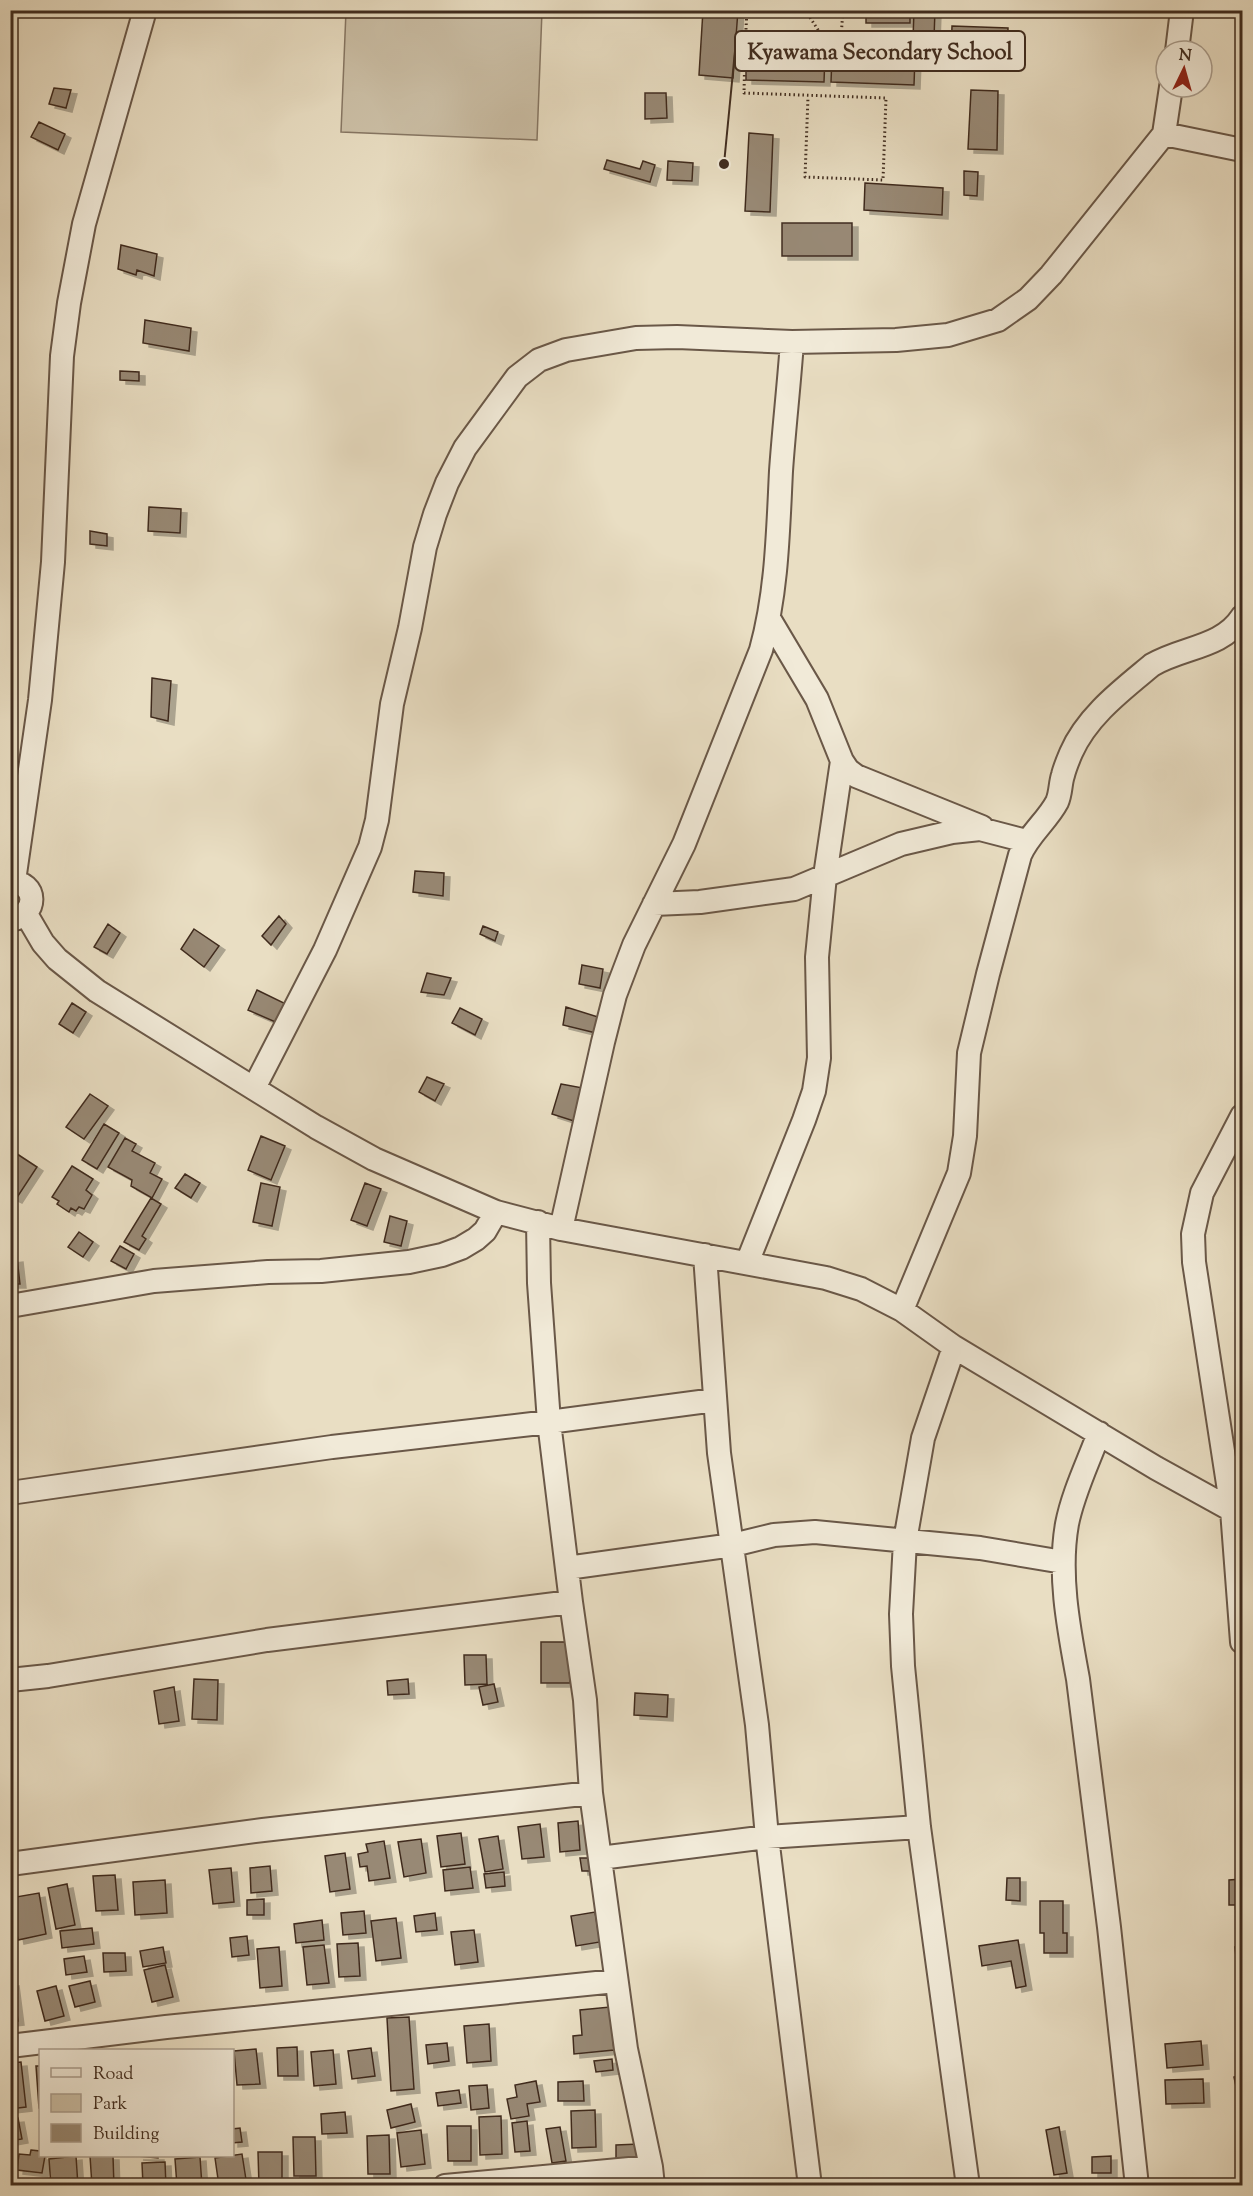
<svg xmlns="http://www.w3.org/2000/svg" width="1253" height="2196" font-family="'Sorts Mill Goudy',serif">
	<defs>
		<filter id="shadow"><feDropShadow dx="6" dy="4" stdDeviation="0" flood-color="#0004"/></filter>
	</defs>
	<rect width="100%" height="100%" fill="#e9dec3"/>
	<filter id="stains"><feTurbulence type="fractalNoise" baseFrequency=".00333" numOctaves="4"/><feColorMatrix values="0 0 0 0 .2 0 0 0 0 .09 0 0 0 0 .02 0 0 0 .5 -.17"/></filter>
	<radialGradient id="worn" r=".72"><stop offset=".6" stop-color="#630" stop-opacity="0"/><stop offset="1" stop-color="#630" stop-opacity=".3"/></radialGradient>
	<path fill="#ccc0a7" stroke="#867663" stroke-width="1.5" d="M346,11H542L537,140L341,132Z"/>
	<path fill="#988974" stroke="#402c1f" stroke-width="1.5" filter="url(#shadow)" d="M703,10H738L733,78L699,75Z
		M866,10H910V23H866Z
		M914,10H935L934,39H913Z
		M952,26L1008,28L1007,59L951,57Z
		M746,53L825,55L824,82L746,80Z
		M832,55L915,58L914,85L831,82Z
		M54,88L71,90L66,108L49,104Z
		M971,90L998,91L997,150L968,149Z
		M645,93H666L667,118L645,119Z
		M39,122L65,134L58,150L31,137Z
		M749,133L773,135L770,212L745,211Z
		M607,160L640,169L643,161L655,165L650,182L604,169Z
		M668,161L693,163L692,181L667,180Z
		M964,171L978,172L977,196L964,195Z
		M865,183L943,188L942,215L864,210Z
		M782,223H852V256H782Z
		M121,245L157,254L154,276L137,270L136,275L118,269Z
		M145,320L191,328L189,351L143,343Z
		M120,371L139,372V381L120,380Z
		M149,507L181,509L180,533L148,531Z
		M90,531L107,534V546L90,544Z
		M152,678L171,681L168,721L151,717Z
		M415,871L444,873L443,896L413,892Z
		M279,916L286,924L271,945L262,936Z
		M108,924L120,933L107,954L94,947Z
		M483,926L498,932L495,941L480,934Z
		M194,929L219,946L204,967L181,949Z
		M582,965L603,969L600,988L579,984Z
		M427,973L451,978L444,995L421,992Z
		M257,990L288,1005L280,1024L248,1010Z
		M72,1003L86,1012L73,1033L59,1024Z
		M566,1007L598,1017L596,1033L563,1025Z
		M460,1008L482,1019L475,1035L452,1023Z
		M427,1077L444,1084L435,1101L419,1092Z
		M561,1084L583,1088L577,1122L552,1114Z
		M90,1094L108,1106L84,1139L66,1127Z
		M104,1124L119,1133L97,1169L82,1160Z
		M261,1136L285,1146L271,1180L248,1170Z
		M125,1138L136,1144L132,1151L155,1163L150,1173L162,1179L152,1198L131,1186L132,1180L108,1167Z
		M11,1150L37,1167L16,1199L10,1196Z
		M72,1166L93,1179L86,1190L92,1195L84,1209L79,1207L76,1211L71,1208L69,1212L57,1204L59,1201L52,1197Z
		M185,1174L200,1183L191,1198L175,1188Z
		M261,1183L280,1187L272,1226L253,1222Z
		M365,1183L381,1189L367,1226L351,1220Z
		M151,1198L161,1204L142,1236L146,1239L139,1250L124,1242Z
		M390,1216L407,1221L401,1246L384,1242Z
		M79,1232L93,1242L83,1257L68,1247Z
		M120,1246L134,1254L126,1269L111,1261Z
		M17,1258L20,1284H10V1259Z
		M541,1642H569L570,1683H541Z
		M464,1655H486L487,1684L465,1685Z
		M194,1679L218,1680L217,1720L192,1719Z
		M408,1679L409,1694L388,1695L387,1681Z
		M494,1684L498,1702L483,1705L479,1687Z
		M174,1687L179,1721L159,1724L154,1691Z
		M635,1693L668,1695L667,1717L634,1715Z
		M578,1821L580,1850L560,1852L558,1823Z
		M540,1824L544,1857L522,1859L518,1827Z
		M461,1833L465,1864L441,1867L437,1836Z
		M498,1836L503,1869L485,1872L479,1839Z
		M421,1839L426,1873L404,1877L398,1842Z
		M384,1841L390,1878L369,1881L367,1866L360,1867L358,1854L368,1852L366,1844Z
		M345,1853L350,1889L330,1892L325,1856Z
		M580,1858H590L593,1871H582Z
		M270,1866L272,1891L251,1893L250,1868Z
		M470,1867L473,1888L445,1891L443,1870Z
		M231,1868L234,1902L213,1904L209,1870Z
		M504,1872L505,1886L486,1888L484,1874Z
		M115,1875L118,1910L96,1911L93,1876Z
		M1007,1878H1020V1901L1006,1900Z
		M1242,1879V1905H1229V1880Z
		M165,1880L167,1913L135,1915L133,1882Z
		M67,1884L75,1925L56,1929L48,1888Z
		M39,1893L46,1934L18,1940L10,1898Z
		M264,1899V1915H247V1900Z
		M1040,1901H1063V1933H1067V1953H1044V1933H1040Z
		M364,1911L366,1933L343,1935L341,1913Z
		M595,1912L600,1942L576,1946L571,1916Z
		M435,1913L437,1930L416,1932L414,1916Z
		M396,1918L401,1958L376,1961L371,1921Z
		M322,1920L324,1940L296,1943L294,1924Z
		M92,1928L94,1944L62,1948L60,1931Z
		M474,1930L478,1962L455,1965L451,1932Z
		M247,1936L249,1955L232,1957L230,1938Z
		M1018,1940L1026,1986L1016,1988L1011,1961L982,1966L979,1946Z
		M358,1943L360,1976L339,1977L337,1944Z
		M324,1945L329,1983L307,1985L303,1947Z
		M1242,1946V1967H1237L1235,1947Z
		M163,1947L166,1963L143,1967L140,1951Z
		M279,1947L282,1986L260,1988L257,1949Z
		M103,1953H125L126,1971L104,1972Z
		M84,1956L87,1972L66,1975L64,1959Z
		M165,1965L173,1997L152,2002L144,1970Z
		M90,1981L95,2002L75,2007L69,1986Z
		M13,1982L18,2021L10,2022V1983Z
		M56,1986L64,2016L45,2021L37,1991Z
		M610,2007L614,2050L574,2054L573,2036L582,2035L580,2010Z
		M409,2017L414,2089L391,2091L387,2018Z
		M489,2024L491,2061L467,2063L464,2026Z
		M1201,2041L1203,2065L1167,2068L1165,2044Z
		M447,2043L449,2061L428,2064L426,2045Z
		M297,2047L298,2076H278L277,2048Z
		M371,2048L375,2076L352,2079L348,2051Z
		M256,2049L260,2084L237,2085L234,2051Z
		M333,2050L336,2084L314,2086L311,2052Z
		M612,2059L613,2070L596,2072L594,2061Z
		M21,2062L26,2107L10,2109V2063Z
		M36,2066H40V2108H39Z
		M1242,2075V2095L1238,2096L1234,2077Z
		M1203,2079L1204,2103L1166,2104L1165,2080Z
		M536,2081L540,2102L527,2104L529,2116L511,2119L507,2099L517,2097L515,2085Z
		M583,2081L584,2101H558V2082Z
		M487,2085L489,2108L471,2110L469,2086Z
		M459,2090L461,2103L438,2106L436,2093Z
		M411,2104L415,2122L391,2128L387,2110Z
		M595,2110L596,2147L572,2148L571,2111Z
		M345,2112L347,2133L322,2134L321,2114Z
		M501,2116L502,2154L480,2155L479,2117Z
		M18,2118L22,2139L10,2141V2119Z
		M527,2121L530,2151L515,2152L512,2123Z
		M447,2126H471V2161H448Z
		M560,2127L566,2161L552,2163L546,2129Z
		M1059,2127L1067,2173L1054,2175L1046,2130Z
		M240,2128L242,2142L232,2143V2129Z
		M421,2130L425,2164L401,2167L397,2133Z
		M389,2135L390,2174H368L367,2136Z
		M293,2137H315L316,2176H294Z
		M639,2144V2160L616,2161V2145Z
		M31,2150L40,2151V2156H45L42,2173L17,2170L19,2154L30,2155Z
		M258,2152H282V2186H259Z
		M242,2154L247,2186H219L215,2158Z
		M76,2156L78,2186H51L49,2159Z
		M90,2156H113L114,2186H92Z
		M137,2156H158V2158Z
		M1111,2156V2173H1092V2157Z
		M200,2157L202,2186H177L175,2159Z
		M165,2162L166,2186H143L142,2163Z"/>
	<g fill="none" stroke-linecap="round" stroke-linejoin="round">
		<defs>
			<path id="minor" d="M1177,51L1182,10
				M1164,134L1242,150
				M770,620L817,699L842,761L848,770L856,776L982,827
				M14,881L40,700L53,562L62,356L69,303L84,224L145,10
				M10,882C38,881 39,916 10,920
				M654,904L700,902L794,889L901,844L952,832L980,829L1026,841
				M26,914L43,943L57,959L97,991L316,1127L374,1159L496,1212L561,1229L826,1278L861,1289L902,1310L954,1347L1156,1468L1232,1510L1242,1512
				M254,1088L325,950L370,847L377,820L392,704L410,628L425,547L435,514L447,483L465,448L517,377L539,360L566,350L636,338L677,337L792,342L896,340L948,335L998,320L1028,299L1051,275L1164,134L1171,87
				M1242,1116L1202,1193L1193,1234L1194,1262L1232,1510L1242,1642
				M538,1222L539,1283L549,1422L571,1602L585,1700L591,1793L626,2049L651,2167L653,2186
				M561,1229L603,1042L615,995L634,945L684,844L761,650C777,592 778,532 781,471C784,428 789,385 792,342
				M705,1255L719,1453L757,1725L767,1837L810,2186
				M747,1263L804,1120L814,1091L819,1058L817,957L825,876L842,761
				M10,1306L154,1281L268,1272L321,1271L409,1262L442,1255L461,1248L476,1239L485,1231L496,1212
				M902,1310L959,1173L965,1136L969,1053L988,974L1020,855C1029,834 1047,821 1057,802C1061,793 1060,784 1063,775C1065,767 1068,760 1071,753C1087,716 1122,690 1152,665C1182,647 1222,648 1242,617
				M954,1347L923,1438L905,1541L901,1614L903,1666L919,1827L968,2186
				M1099,1433C1088,1463 1073,1493 1067,1524C1058,1575 1069,1630 1078,1679L1109,1927L1137,2186
				M10,1493L332,1447L549,1422L715,1400
				M567,1568L733,1545L774,1535L815,1532L980,1548L1063,1562
				M10,1680L48,1676L267,1640L571,1602
				M600,1858L767,1837L919,1827
				M10,1864L263,1830L591,1793
				M10,2046L166,2027L616,1981
				M445,2186L651,2167"/>
		</defs>
		<use href="#minor" stroke="#6a5848" stroke-width="26"/>
		<path stroke="#402c1f" stroke-width="3" stroke-dasharray="1.5 3" stroke-linecap="butt" d="M747,10L745,48L832,51
			M805,10L832,51H840L843,10
			M745,48L744,93L886,98L883,180L805,177L808,97"/>
		<use href="#minor" stroke="#f1ead8" stroke-width="22"/>
	</g>
	<path fill="none" stroke="#402c1f" stroke-width="2" d="M724 164L735 51"/>
	<circle fill="#402c1f" stroke="#f1ead8" stroke-width="2" cx="724" cy="164" r="6"/>
	<rect fill="#f1ead8" stroke="#402c1f" stroke-width="2" x="735" y="31" width="290" height="40" rx="6"/>
	<g font-size="22" text-anchor="middle" font-weight="bold" fill="#402c1f">
		<text x="880" y="59">Kyawama Secondary School</text>
	</g>
	<rect width="1253" height="2196" fill="none" stroke="#e9dec3" stroke-width="36"/>
	<rect x="12" y="12" width="1229" height="2172" fill="none" stroke="#402c1f" stroke-width="3"/>
	<rect x="18" y="18" width="1217" height="2160" fill="none" stroke="#402c1f" stroke-width="1.5"/>
	<rect x="39" y="2049" width="195" height="108" fill="#f1ead8" stroke="#aa9e8e" stroke-width="1.5"/>
	<rect x="51" y="2068" width="30" height="9" fill="#f1ead8" stroke="#aa9e8e" stroke-width="1.5"/>
	<text x="93" y="2079" font-size="18" fill="#402c1f">Road</text>
	<rect x="51" y="2094" width="30" height="18" fill="#ccc0a7" stroke="#aa9e8e" stroke-width="1.5"/>
	<text x="93" y="2109" font-size="18" fill="#402c1f">Park</text>
	<rect x="51" y="2124" width="30" height="18" fill="#988974" stroke="#aa9e8e" stroke-width="1.5"/>
	<text x="93" y="2139" font-size="18" fill="#402c1f">Building</text>
	<g transform="translate(1184 69) rotate(5)"><circle r="28" fill="#f1ead8" stroke="#aa9e8e" stroke-width="1.5"/>
	<path d="M0-4.5L10 22L0 15L-10 22Z" fill="#8f2418"/>
	<text y="-9" font-size="16" font-weight="bold" text-anchor="middle" fill="#402c1f">N</text>
	</g>
	<rect width="100%" height="100%" filter="url(#stains)"/>
	<rect width="100%" height="100%" fill="url(#worn)"/>
</svg>
